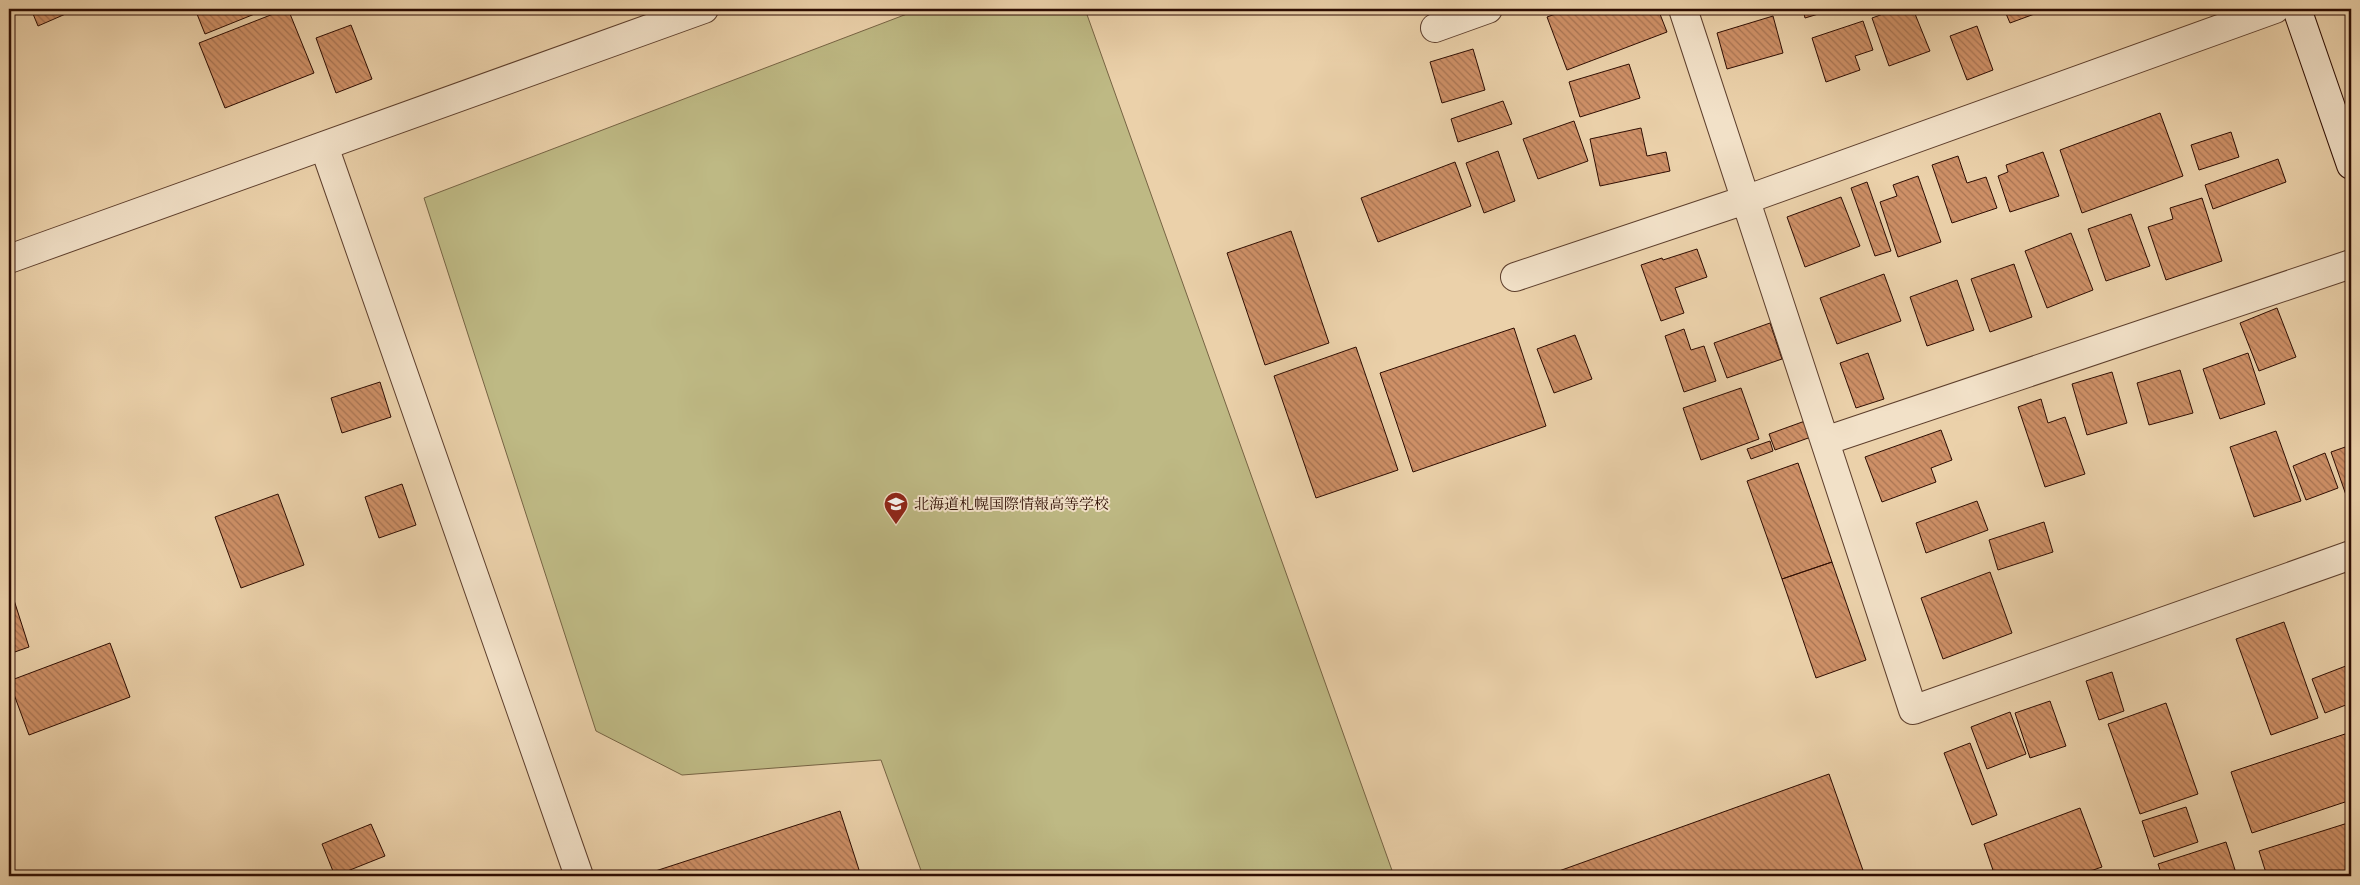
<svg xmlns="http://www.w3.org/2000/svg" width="2360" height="885" font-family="'IM FELL French Canon','Noto Serif JP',serif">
	<defs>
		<pattern id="building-back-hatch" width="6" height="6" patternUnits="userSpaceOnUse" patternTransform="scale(1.25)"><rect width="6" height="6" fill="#ce9067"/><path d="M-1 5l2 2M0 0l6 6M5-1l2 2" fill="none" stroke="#a87453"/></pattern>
	</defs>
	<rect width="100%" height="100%" fill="#ebd1aa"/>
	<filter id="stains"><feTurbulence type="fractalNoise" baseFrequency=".004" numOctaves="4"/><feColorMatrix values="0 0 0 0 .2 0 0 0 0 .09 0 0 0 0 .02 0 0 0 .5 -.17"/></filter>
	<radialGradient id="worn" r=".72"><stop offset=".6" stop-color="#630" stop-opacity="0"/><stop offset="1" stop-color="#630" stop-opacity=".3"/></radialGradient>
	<path fill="#beb984" stroke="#766343" d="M920,9H1085L1394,876H923L881,760L682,775L596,731L424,198Z"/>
	<path fill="url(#building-back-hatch)" stroke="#2e0d02" d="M31,9H77L38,26Z
		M195,9H267L205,34Z
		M286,9H288L314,73L225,108L199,43Z
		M1569,9H1658L1667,32L1567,70L1547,17Z
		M1803,9H1835L1805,18Z
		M1897,9H1913L1930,51L1889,66L1872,18Z
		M2004,9H2048L2010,23Z
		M1773,16L1783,53L1727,69L1717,33Z
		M1863,21L1873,50L1855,56L1860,70L1826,82L1812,38Z
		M351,25L372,79L336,93L316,38Z
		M1977,26L1993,70L1967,80L1950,36Z
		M1473,49L1485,90L1442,103L1430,62Z
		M1629,64L1640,98L1580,117L1569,82Z
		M1503,101L1512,124L1458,142L1451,119Z
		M2160,113L2183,176L2082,213L2060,150Z
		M1574,121L1588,161L1538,179L1523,139Z
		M1641,128L1647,156L1666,152L1670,171L1600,186L1590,139Z
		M2231,132L2239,157L2199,170L2191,145Z
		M1498,151L1515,201L1484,213L1466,163Z
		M2043,152L2059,196L2010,212L1998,176L2008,172L2006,165Z
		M1958,156L1967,183L1986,177L1997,208L1952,223L1932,165Z
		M2278,159L2286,182L2213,209L2205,185Z
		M1455,162L1471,206L1378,242L1361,198Z
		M1918,176L1941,242L1898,257L1880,202L1897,196L1893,185Z
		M1867,182L1891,251L1875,256L1851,188Z
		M1841,197L1860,246L1805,267L1787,217Z
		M2202,198L2222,261L2166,280L2148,227L2173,219L2170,208Z
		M2131,214L2150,266L2106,281L2088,229Z
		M1291,231L1329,343L1265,365L1227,253Z
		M2071,233L2093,290L2047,308L2025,251Z
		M1697,249L1707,277L1675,288L1684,313L1661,321L1641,265L1662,258L1663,260Z
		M2014,264L2032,317L1990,332L1971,279Z
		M1884,274L1901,321L1837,344L1820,298Z
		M1957,280L1974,330L1927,346L1910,297Z
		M2277,308L2296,357L2259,371L2240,323Z
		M1770,323L1782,359L1727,378L1714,343Z
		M1514,328L1546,426L1413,472L1380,373Z
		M1684,329L1691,350L1704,346L1716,381L1684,392L1665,336Z
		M1575,335L1592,379L1554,393L1537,349Z
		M1356,347L1398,470L1316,498L1274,376Z
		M1868,353L1884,399L1856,408L1840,363Z
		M2248,353L2265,404L2220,419L2203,369Z
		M2180,370L2193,413L2149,425L2137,383Z
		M2112,372L2127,423L2087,435L2072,384Z
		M380,382L391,417L342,433L331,398Z
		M1741,388L1759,439L1701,460L1683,408Z
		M2041,399L2048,423L2065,417L2085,474L2045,487L2018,407Z
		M1805,421L1811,437L1775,450L1769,434Z
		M1941,430L1952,460L1931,468L1936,482L1882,502L1865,457Z
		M2276,431L2301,501L2254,517L2230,447Z
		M1770,441L1773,451L1751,459L1747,449Z
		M2351,445V493L2346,495L2331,452Z
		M2325,453L2338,488L2306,500L2293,466Z
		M1798,463L1832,562L1782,579L1747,481Z
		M402,484L416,525L379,538L365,497Z
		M278,494L304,565L241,588L215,517Z
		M1977,501L1988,530L1926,553L1916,523Z
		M2044,522L2053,552L1998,570L1989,540Z
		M1832,562L1866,660L1816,678L1782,579Z
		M1990,572L2012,633L1943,659L1921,598Z
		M2351,591V608L2346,593Z
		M13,597L29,647L9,654V599Z
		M2284,622L2318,718L2271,735L2236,639Z
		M110,643L130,697L29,735L9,681Z
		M2351,664V703L2325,713L2312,679Z
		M2112,672L2124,711L2099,720L2086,681Z
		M2050,701L2066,746L2030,758L2015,713Z
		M2166,703L2198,794L2140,814L2108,724Z
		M2010,712L2026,754L1987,769L1971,727Z
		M2351,732V800L2252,833L2231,772Z
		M1970,743L1997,815L1972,825L1944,753Z
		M1829,774L1865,876H1545Z
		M2186,807L2198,842L2154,857L2142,821Z
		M2080,808L2102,867L2076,876H1995L1984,844Z
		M840,811L861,876H640Z
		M2351,822V876H2267L2259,851Z
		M371,824L385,856L335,876L322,844Z
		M2226,842L2237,876H2162L2158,864Z"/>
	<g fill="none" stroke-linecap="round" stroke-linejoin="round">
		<defs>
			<path id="street" d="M1683,9L1913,710L2351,555
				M1435,28L1488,9
				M324,146L579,876
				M9,259L704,9
				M1515,277L1745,200L2275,9
				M1825,441L2351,264"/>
			<path id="secondary" d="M2297,9L2351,165"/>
		</defs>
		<use href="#street" stroke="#5d3e2c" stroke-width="30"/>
		<use href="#secondary" stroke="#2e0d02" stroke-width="30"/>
		<use href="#street" stroke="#f2e1c8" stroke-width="28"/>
		<use href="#secondary" stroke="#f2e1c8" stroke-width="28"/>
	</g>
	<defs>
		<symbol id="school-pin" viewBox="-11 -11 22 30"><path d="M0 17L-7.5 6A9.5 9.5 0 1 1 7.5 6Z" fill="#8f2418" stroke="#f2e1c8"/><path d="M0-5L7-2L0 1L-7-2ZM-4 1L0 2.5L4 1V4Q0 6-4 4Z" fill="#fff"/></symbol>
	</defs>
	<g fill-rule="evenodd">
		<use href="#school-pin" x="882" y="490" width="28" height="38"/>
	</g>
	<g text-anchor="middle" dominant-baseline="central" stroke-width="4" stroke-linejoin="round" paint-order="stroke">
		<g font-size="15" fill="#2e0d02" stroke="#f2e1c8" text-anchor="start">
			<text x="914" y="504">北海道札幌国際情報高等学校</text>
		</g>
	</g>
	<rect width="2360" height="885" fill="none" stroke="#ebd1aa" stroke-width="30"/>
	<rect x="10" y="10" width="2340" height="865" fill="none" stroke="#2e0d02" stroke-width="2.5"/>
	<rect x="15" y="15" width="2330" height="855" fill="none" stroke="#2e0d02"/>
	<rect width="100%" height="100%" filter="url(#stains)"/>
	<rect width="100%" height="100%" fill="url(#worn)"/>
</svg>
